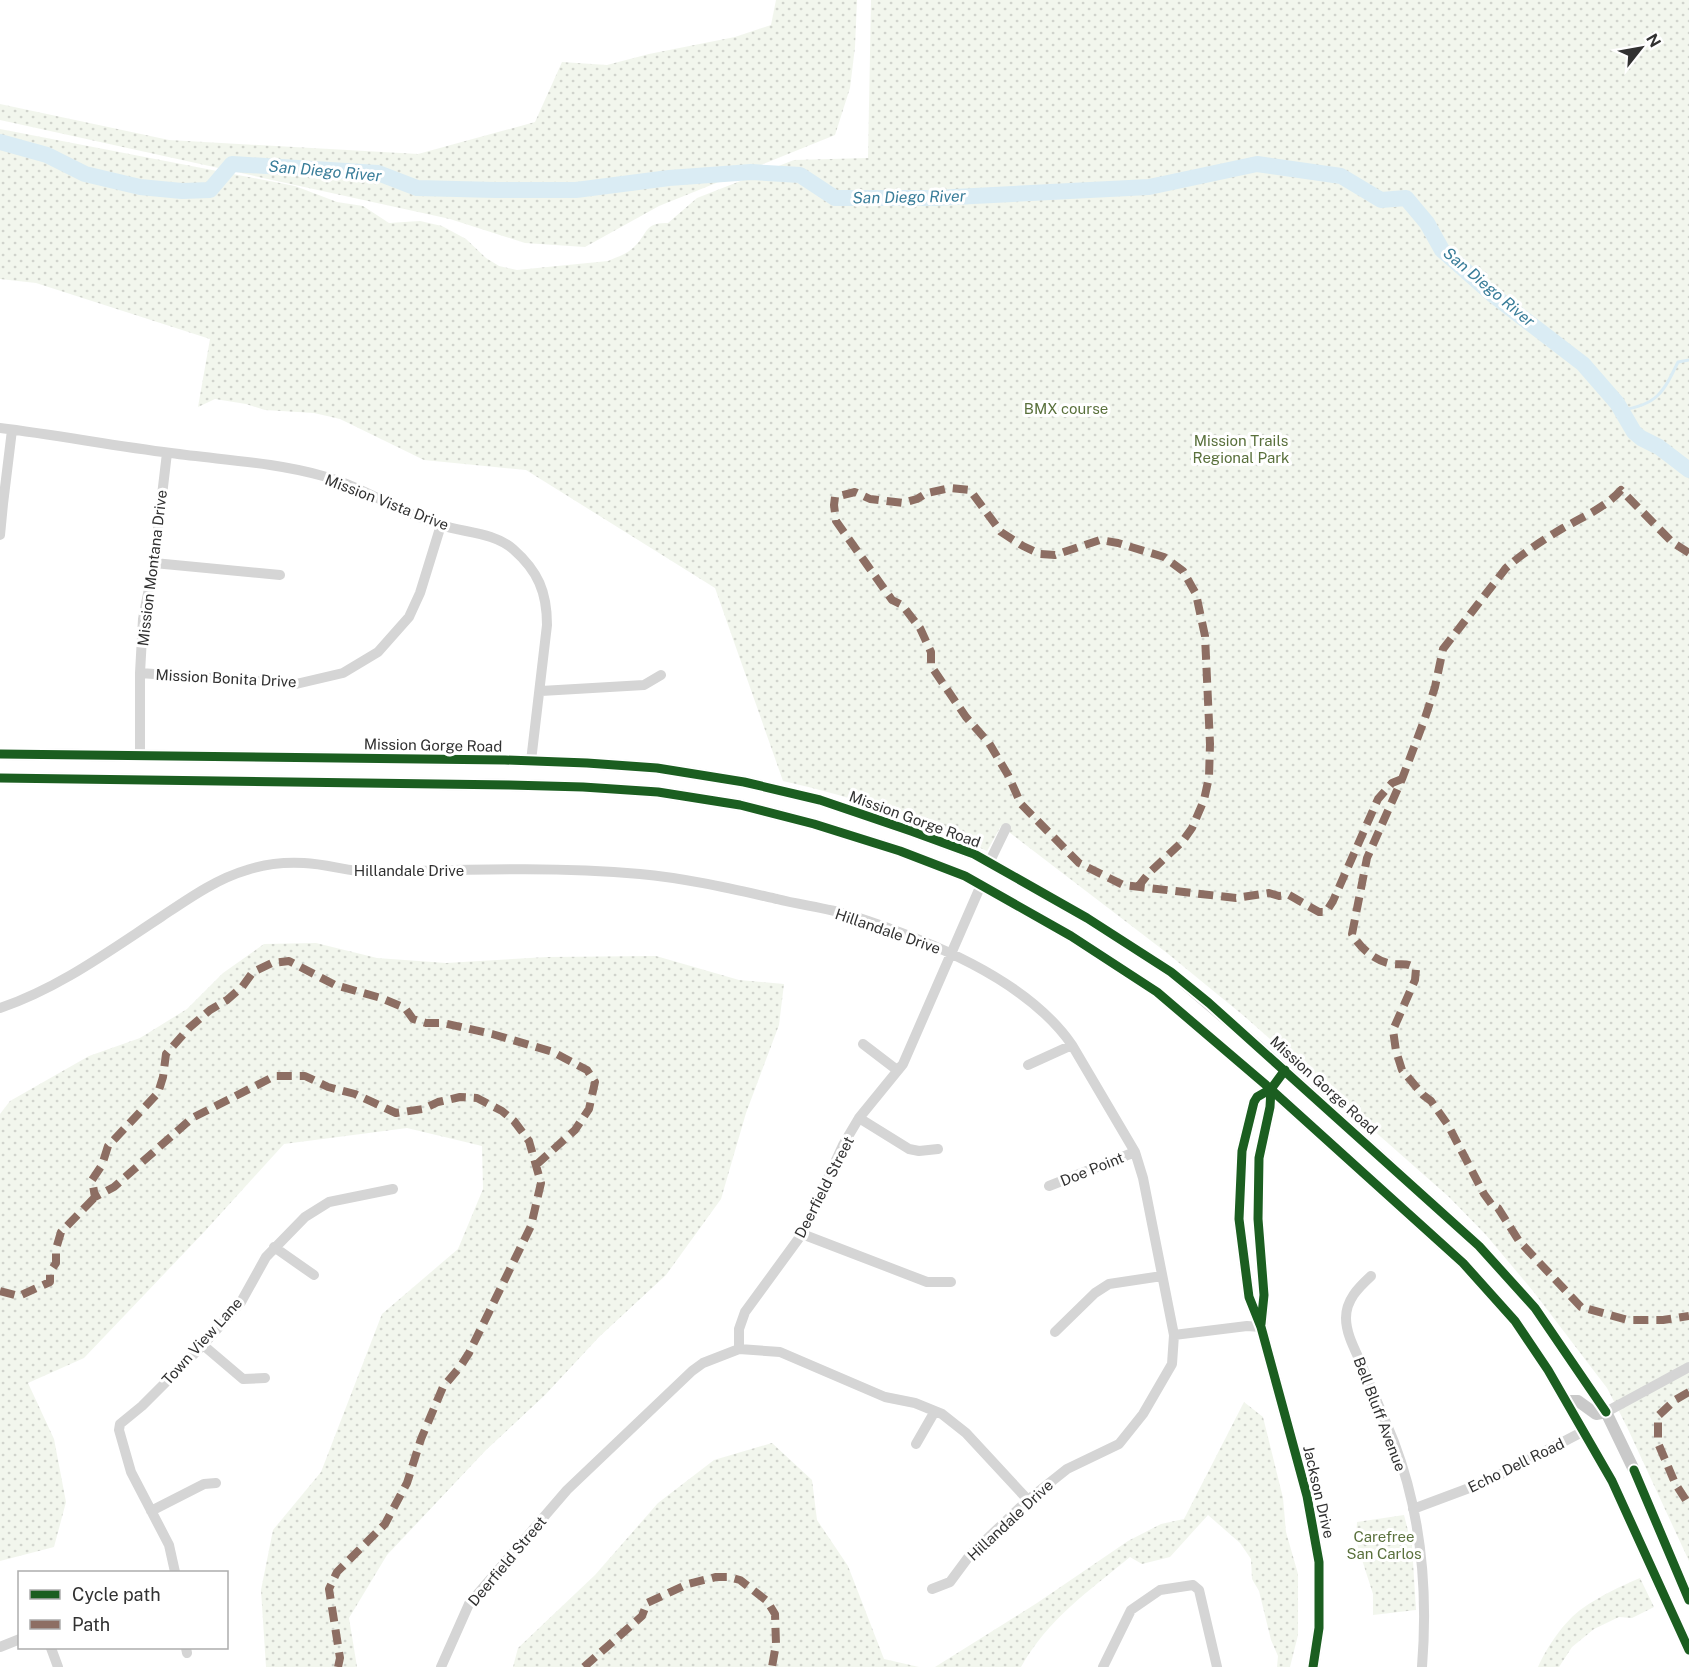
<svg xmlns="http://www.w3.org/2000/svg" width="1689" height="1667" font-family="'Public Sans',sans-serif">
	<defs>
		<pattern id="grass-dots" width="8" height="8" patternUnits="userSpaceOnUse" patternTransform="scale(1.5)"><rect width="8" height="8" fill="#f2f6ed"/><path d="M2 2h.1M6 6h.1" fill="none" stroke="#d0d3cc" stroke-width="1.8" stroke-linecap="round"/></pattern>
	</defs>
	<rect width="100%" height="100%" fill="#fff"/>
	<path fill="url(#grass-dots)" d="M776,0H857L855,47L850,88L835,135L659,206L585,247L525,243L450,219L0,120V104L169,140L418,154L535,122L562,62L607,65L649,54L735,37L771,25Z
		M871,0H1689V1561L1627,1427L1607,1388L1533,1291L1486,1235L1449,1197L1244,1016L1167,953L1001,826L987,851C922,820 854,797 783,781L715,588L526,470L424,460L340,419L314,413L265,410L246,404L215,399L198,407L210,339L36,283L0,279V129L295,186L337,202L363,206L389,223L420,221L442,226L466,239L486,258L499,266L517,270L608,261C617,257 627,254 634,247C648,234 644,222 668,223L697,198L794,160L868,158Z
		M316,943L377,958L446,963L547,957L656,956L739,980L784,984L779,1025L746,1113L721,1199L666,1275L599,1337L545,1395L486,1450L387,1555L349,1618L357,1667H266L261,1590L273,1530L321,1472L382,1314L458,1249L483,1189L482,1146L407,1128L284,1144L205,1231L84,1358L28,1383L54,1439L66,1502L54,1547L0,1561V1114L10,1101L89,1056L140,1038L187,1009L223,973L264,944Z
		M1244,1402L1263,1417L1283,1498L1286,1532L1298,1574V1635L1290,1667H1277L1278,1656L1271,1640L1259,1591L1252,1579L1251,1559L1240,1543L1208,1515L1170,1557L1142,1564L1130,1557C1089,1591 1048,1619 1021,1667H935L1037,1603L1128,1541L1161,1524L1184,1519Z
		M772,1443L812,1480L817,1520L848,1566L884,1659L919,1667H513L518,1648L595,1575L658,1503L714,1460Z
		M1404,1515L1412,1546L1416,1610L1373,1615V1594L1356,1541L1357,1522Z
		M1640,1578L1654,1607L1632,1618L1619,1617L1594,1629L1572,1647L1559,1667H1538C1547,1647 1564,1621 1583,1608C1600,1596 1621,1586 1640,1578Z"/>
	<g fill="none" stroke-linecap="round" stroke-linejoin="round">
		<path stroke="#daecf4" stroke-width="3" d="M1621,410C1657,405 1663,393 1678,362L1689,360"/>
		<path stroke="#daecf4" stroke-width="16" d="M0,142L47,155L85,174L140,187L182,191L210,190L232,164L378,173L417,188L495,190H576L669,178L751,172L800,175L835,198H935L1149,187L1257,164L1341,176L1381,200L1406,198L1427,223L1442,250L1493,295L1583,364L1617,403L1634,432L1641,438L1659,447L1689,470"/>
		<path stroke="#d5d5d5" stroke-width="10" d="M0,428C57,435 114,446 171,453C221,460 274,462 323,476C364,487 400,513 441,525C465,533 493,532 513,549C538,571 547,592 547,625L531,761
			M0,504H3L0,535
			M3,504L12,430
			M154,563L280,575
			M140,673L296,684L343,673L378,652L409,617L420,593L441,525
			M541,691L644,685L661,675
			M140,756V673L143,619L154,563L167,453
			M989,863L1006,828
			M0,1008C59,988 109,951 161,917C188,899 216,879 247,870C265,864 286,862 304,863C328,864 350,872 373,872C462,870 551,866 640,874C685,878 732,889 777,899C801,905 827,908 850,915C925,939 1026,978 1072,1045L1135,1152L1143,1178L1174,1335L1172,1364L1143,1414L1119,1444L1067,1469L1028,1500L970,1555L950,1582L932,1589
			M863,1044L897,1070
			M1028,1065L1072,1045
			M859,1118L909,1149L919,1151L938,1149
			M1049,1186L1135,1152
			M802,1234L927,1282H951
			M274,1247L314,1275
			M1371,1276C1358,1288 1346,1300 1346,1318C1346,1333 1354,1348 1360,1361C1371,1388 1383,1415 1394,1442C1421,1513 1428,1592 1422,1667
			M1055,1332L1095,1293L1109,1284L1162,1276
			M1174,1335L1247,1326L1261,1327
			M203,1345L243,1379L265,1378
			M739,1349V1329L745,1312L802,1234L843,1145L859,1118L903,1064L981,885
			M1606,1412L1689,1367
			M916,1444L935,1411
			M1413,1509L1488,1481L1584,1431
			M151,1511L204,1484L216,1483
			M175,1572L169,1545L131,1472L119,1430L120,1424L142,1406L203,1345L241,1302L266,1257L305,1217L329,1202L393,1189
			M0,1647L20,1639
			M51,1648L58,1667
			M186,1648L187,1653
			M441,1667L469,1604L567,1490L692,1371L703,1363L739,1349L780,1352L885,1397L915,1403L942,1414L966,1433L1028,1500
			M1103,1667L1131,1610L1160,1590L1193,1585L1199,1590L1217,1667"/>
		<path stroke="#c9c9c9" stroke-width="12" d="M0,754L505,760L587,763L657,768L744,782L820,800L911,831L974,854L1087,918L1171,972L1253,1042L1479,1246L1535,1308L1606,1412L1634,1470L1689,1600
			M0,778L510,785L583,787L658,792L740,805L814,824L900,851L965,876L1071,936L1157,992L1266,1085L1463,1263L1515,1321L1548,1370L1612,1481L1689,1650
			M1285,1070L1271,1089L1257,1097L1254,1102L1242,1151L1239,1219L1249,1297L1261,1327L1307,1496L1319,1562V1628L1313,1667
			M1261,1326L1264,1295L1258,1219L1259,1158L1270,1107L1271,1089
			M1567,1401H1578L1596,1414L1606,1412"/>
		<path stroke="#8d6e63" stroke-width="8" stroke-dasharray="15 8" stroke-linecap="butt" d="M1689,553L1672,542L1621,490C1606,507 1583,517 1563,528C1543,540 1523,553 1506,568L1443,649L1435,687L1425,718L1402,779L1367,858L1352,934C1361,949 1376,962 1393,964C1402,965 1408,962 1416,969L1415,980L1393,1030L1396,1051L1402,1070L1423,1095L1431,1101L1448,1125L1484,1194L1492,1205L1498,1208L1519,1241L1581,1307L1628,1320H1663L1689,1316
			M1137,888L1149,873L1182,842L1192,828L1204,800L1209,777L1210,744L1205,636L1196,594L1183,571L1164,557L1118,543L1100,540L1055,555L1040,554L1023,546L1001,532L970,490L950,488L927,493L917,499L903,503L870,499L855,492L835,497L834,505L836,521L892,600L902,605L920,628L931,652V666L966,717L989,743L1008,775L1021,804L1079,863L1123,885L1236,898L1269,893L1279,896L1289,895L1319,912H1326L1333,901L1378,799L1392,783L1402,779
			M0,1291L19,1296L50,1282V1272L56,1263V1249L61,1232L95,1197
			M1689,1392L1675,1400L1658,1416V1443L1675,1483L1689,1505
			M338,1667L340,1658L329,1589L337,1572L385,1524L407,1483L421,1439L443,1387L460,1367L469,1353L531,1226L541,1183L529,1141L514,1121L502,1111L477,1098L460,1097L438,1102L423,1109L396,1113L355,1094L328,1087L305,1076H275L192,1118L114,1187L95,1197L92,1180L102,1165L108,1146L158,1093L163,1077L166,1054L189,1028L210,1010L227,1000L242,987L253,972L272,963L289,961L335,985L381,998L405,1008L413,1019L426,1023H443L492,1034L553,1052L587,1070L595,1082L589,1109L575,1130L536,1165
			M584,1667L642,1616L647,1603L688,1584L716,1577H729L740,1580L767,1601L775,1614L776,1644L772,1667"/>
		<defs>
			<path id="cycleway" d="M0,754L505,760L587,763L657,768L744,782L820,800L911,831L974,854L1087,918L1171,972L1209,1003L1479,1246L1535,1308L1606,1412
				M0,778L510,785L583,787L658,792L740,805L814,824L900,851L965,876L1071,936L1157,992L1266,1085L1463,1263L1515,1321L1548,1370L1612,1481L1689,1650
				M1285,1070L1271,1089L1257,1097L1254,1102L1242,1151L1239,1219L1249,1297L1261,1327L1307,1496L1319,1562V1628L1313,1667
				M1261,1324L1264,1295L1258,1219L1259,1158L1270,1107L1271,1089
				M1634,1470L1689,1600"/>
		</defs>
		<use href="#cycleway" stroke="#fff" stroke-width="13"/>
		<use href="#cycleway" stroke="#1b5e20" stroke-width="9"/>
	</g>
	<g text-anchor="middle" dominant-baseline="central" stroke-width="6" stroke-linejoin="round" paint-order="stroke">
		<g font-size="15" fill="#59703b" stroke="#fff">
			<text x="1066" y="408">BMX course</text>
			<text x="1241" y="440">Mission Trails<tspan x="1241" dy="17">Regional Park</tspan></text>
			<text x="1384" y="1536">Carefree<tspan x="1384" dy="17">San Carlos</tspan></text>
		</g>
		<g font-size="15" fill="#313131" stroke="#fff">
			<text transform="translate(387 502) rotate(21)">Mission Vista Drive</text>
			<text transform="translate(152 568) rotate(-83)">Mission Montana Drive</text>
			<text transform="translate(226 678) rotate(3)">Mission Bonita Drive</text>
			<text transform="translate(433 745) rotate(1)">Mission Gorge Road</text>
			<text transform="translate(915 819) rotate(20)">Mission Gorge Road</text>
			<text x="409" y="870">Hillandale Drive</text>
			<text transform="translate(888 931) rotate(19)">Hillandale Drive</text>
			<text transform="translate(1324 1085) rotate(42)">Mission Gorge Road</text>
			<text transform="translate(1092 1169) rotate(-22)">Doe Point</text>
			<text transform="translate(824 1187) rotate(-63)">Deerfield Street</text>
			<text transform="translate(202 1341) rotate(-48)">Town View Lane</text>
			<text transform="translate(1380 1414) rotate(69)">Bell Bluff Avenue</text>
			<text transform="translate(1516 1465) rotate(-26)">Echo Dell Road</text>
			<text transform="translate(1319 1492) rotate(77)">Jackson Drive</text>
			<text transform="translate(1010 1520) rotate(-43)">Hillandale Drive</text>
			<text transform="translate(507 1561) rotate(-50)">Deerfield Street</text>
		</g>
		<g font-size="16" font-style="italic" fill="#397d99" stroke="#fff">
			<text transform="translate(325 171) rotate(5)">San Diego River</text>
			<text transform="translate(909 197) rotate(-1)">San Diego River</text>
			<text transform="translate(1489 287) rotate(40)">San Diego River</text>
		</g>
	</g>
	<rect x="18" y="1571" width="210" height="78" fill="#ffffff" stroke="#adadad" stroke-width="1.5"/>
	<rect x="30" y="1590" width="30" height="9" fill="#1b5e20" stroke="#adadad" stroke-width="1.5"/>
	<text x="72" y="1601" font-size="18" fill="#313131">Cycle path</text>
	<rect x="30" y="1620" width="30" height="9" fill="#8d6e63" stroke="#adadad" stroke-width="1.5"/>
	<text x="72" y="1631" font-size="18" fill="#313131">Path</text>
	<g transform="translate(1641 48) rotate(59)" stroke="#ffffff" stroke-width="4.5" paint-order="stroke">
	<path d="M0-4.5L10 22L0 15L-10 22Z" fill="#313131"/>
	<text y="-9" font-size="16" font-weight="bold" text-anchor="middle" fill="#313131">N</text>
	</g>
</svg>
